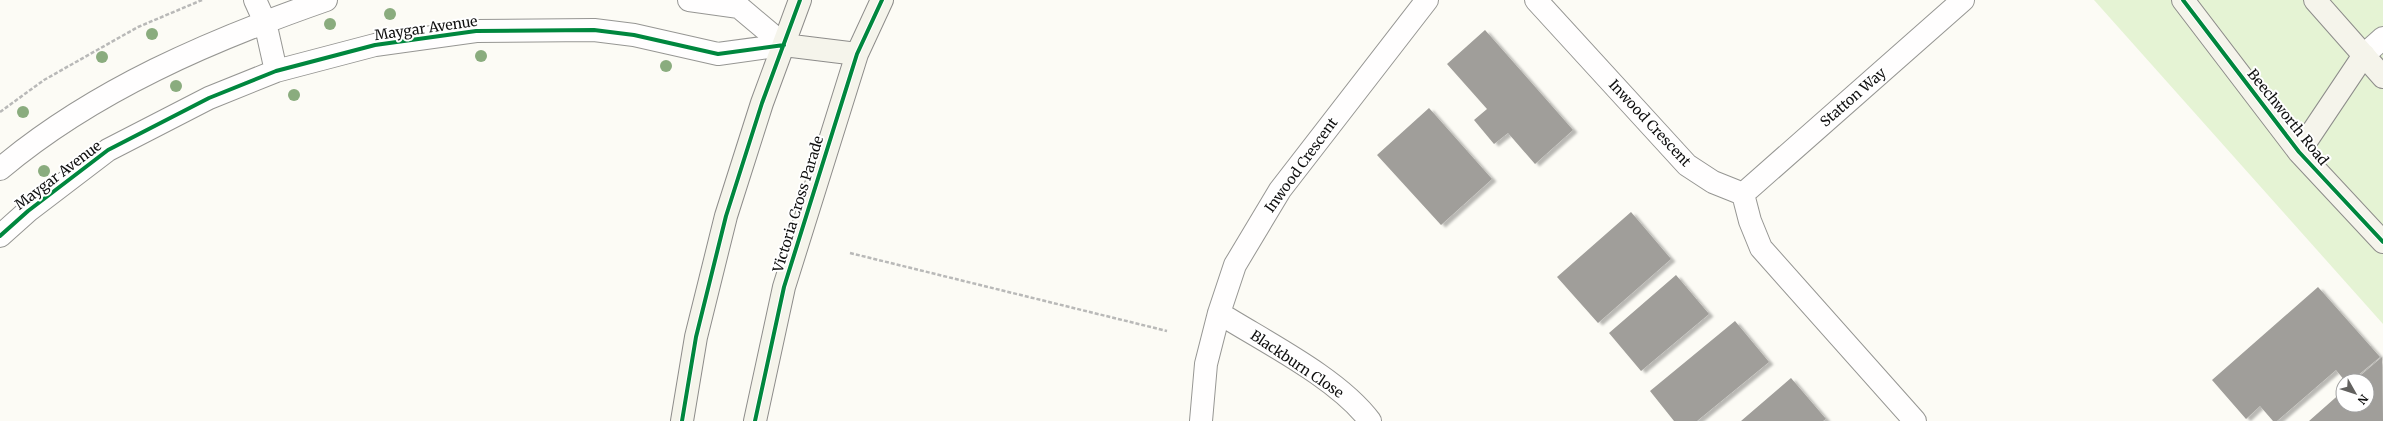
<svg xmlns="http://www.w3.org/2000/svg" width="2383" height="421" font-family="Merriweather,serif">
	<defs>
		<filter id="shadow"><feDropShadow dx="4.5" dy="2.5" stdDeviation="1" flood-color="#0004"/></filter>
	</defs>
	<rect width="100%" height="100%" fill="#fcfbf5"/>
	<path fill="#e5f3d4" d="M2094,0H2383V324Z"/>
	<path fill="#a09e9a" filter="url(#shadow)" d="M1485,30L1573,130L1535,164L1508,133L1494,144L1474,120L1487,109L1447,64Z
		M1429,108L1492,179L1441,225L1377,155Z
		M1631,212L1671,259L1598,323L1557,277Z
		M1676,275L1709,314L1641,371L1609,333Z
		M2318,287L2380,357L2351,381H2345L2336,370L2277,421H2273L2260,406L2246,419L2212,380Z
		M1735,321L1769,362L1697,421H1674L1650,391Z
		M2382,357L2383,421H2309L2343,391V405H2367V381H2354Z
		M1791,378L1826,419L1823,421H1741Z"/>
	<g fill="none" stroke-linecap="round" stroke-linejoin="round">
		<defs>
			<path id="minor" d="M255,0L265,22
				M1536,0L1687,165L1713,182L1743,194L1750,221L1761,248L1915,421
				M2364,55L2383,38
				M1743,194L1963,0
				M1219,313C1265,342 1338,378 1370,421
				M1201,421L1206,364L1219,313L1235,265L1280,190L1427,0"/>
			<path id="tertiary" d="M689,0L739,7L784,45
				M265,22L276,71
				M0,169C94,90 211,40 326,0
				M0,236L28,211L108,150L209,98L276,71L375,45L476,31L594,30L634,35L718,54L784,45"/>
			<path id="secondary" d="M2183,0L2299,152L2383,242
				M2315,0L2383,77
				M784,45L857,54
				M2299,152L2364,55
				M682,421L696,337L726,216L762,103L800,0
				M755,421L784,287L857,54L882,0"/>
		</defs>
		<use href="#minor" stroke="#969693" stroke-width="24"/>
		<use href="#tertiary" stroke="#969693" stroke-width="24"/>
		<use href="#secondary" stroke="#8d8c8a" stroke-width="24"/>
		<path stroke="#b9b9b8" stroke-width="2.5" stroke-dasharray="4 2" stroke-linecap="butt" d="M0,112L44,80L138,27L202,0
			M850,253L1167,331"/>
		<use href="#minor" stroke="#fffefe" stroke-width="22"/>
		<use href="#tertiary" stroke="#fffefe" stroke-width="22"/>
		<use href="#secondary" stroke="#f5f4eb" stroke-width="22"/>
		<defs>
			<path id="cycleway" d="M2183,0L2299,152L2383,242
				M0,236L28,211L108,150L209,98L276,71L375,45L476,31L594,30L634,35L718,54L784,45
				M682,421L696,337L726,216L762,103L800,0
				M755,421L784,287L857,54L882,0"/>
		</defs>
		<use href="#cycleway" stroke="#fff" stroke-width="6"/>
		<use href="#cycleway" stroke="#00873e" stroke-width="4"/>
	</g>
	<g fill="#8aac7e">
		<circle cx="390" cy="14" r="6"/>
		<circle cx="330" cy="24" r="6"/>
		<circle cx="152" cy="34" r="6"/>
		<circle cx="481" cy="56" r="6"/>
		<circle cx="102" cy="57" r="6"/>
		<circle cx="666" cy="66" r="6"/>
		<circle cx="176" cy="86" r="6"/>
		<circle cx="294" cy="95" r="6"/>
		<circle cx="23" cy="112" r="6"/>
		<circle cx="44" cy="171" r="6"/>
	</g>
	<g text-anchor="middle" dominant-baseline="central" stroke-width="4" stroke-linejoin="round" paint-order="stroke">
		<g font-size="14" fill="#101010" stroke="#fff">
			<text transform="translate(426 28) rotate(-8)">Maygar Avenue</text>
			<text transform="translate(1853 97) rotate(-41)">Statton Way</text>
			<text transform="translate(2288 117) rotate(51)">Beechworth Road</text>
			<text transform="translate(1650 123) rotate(47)">Inwood Crescent</text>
			<text transform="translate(1301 165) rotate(-54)">Inwood Crescent</text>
			<text transform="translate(58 175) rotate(-37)">Maygar Avenue</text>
			<text transform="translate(798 204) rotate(-73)">Victoria Cross Parade</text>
			<text transform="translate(1297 364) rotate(34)">Blackburn Close</text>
		</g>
	</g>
	<g transform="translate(2355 393) rotate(129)"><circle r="19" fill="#ffffff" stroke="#9f9f9f"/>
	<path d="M0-3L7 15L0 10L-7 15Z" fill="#636260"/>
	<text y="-6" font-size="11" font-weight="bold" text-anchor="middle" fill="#101010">N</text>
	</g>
</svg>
